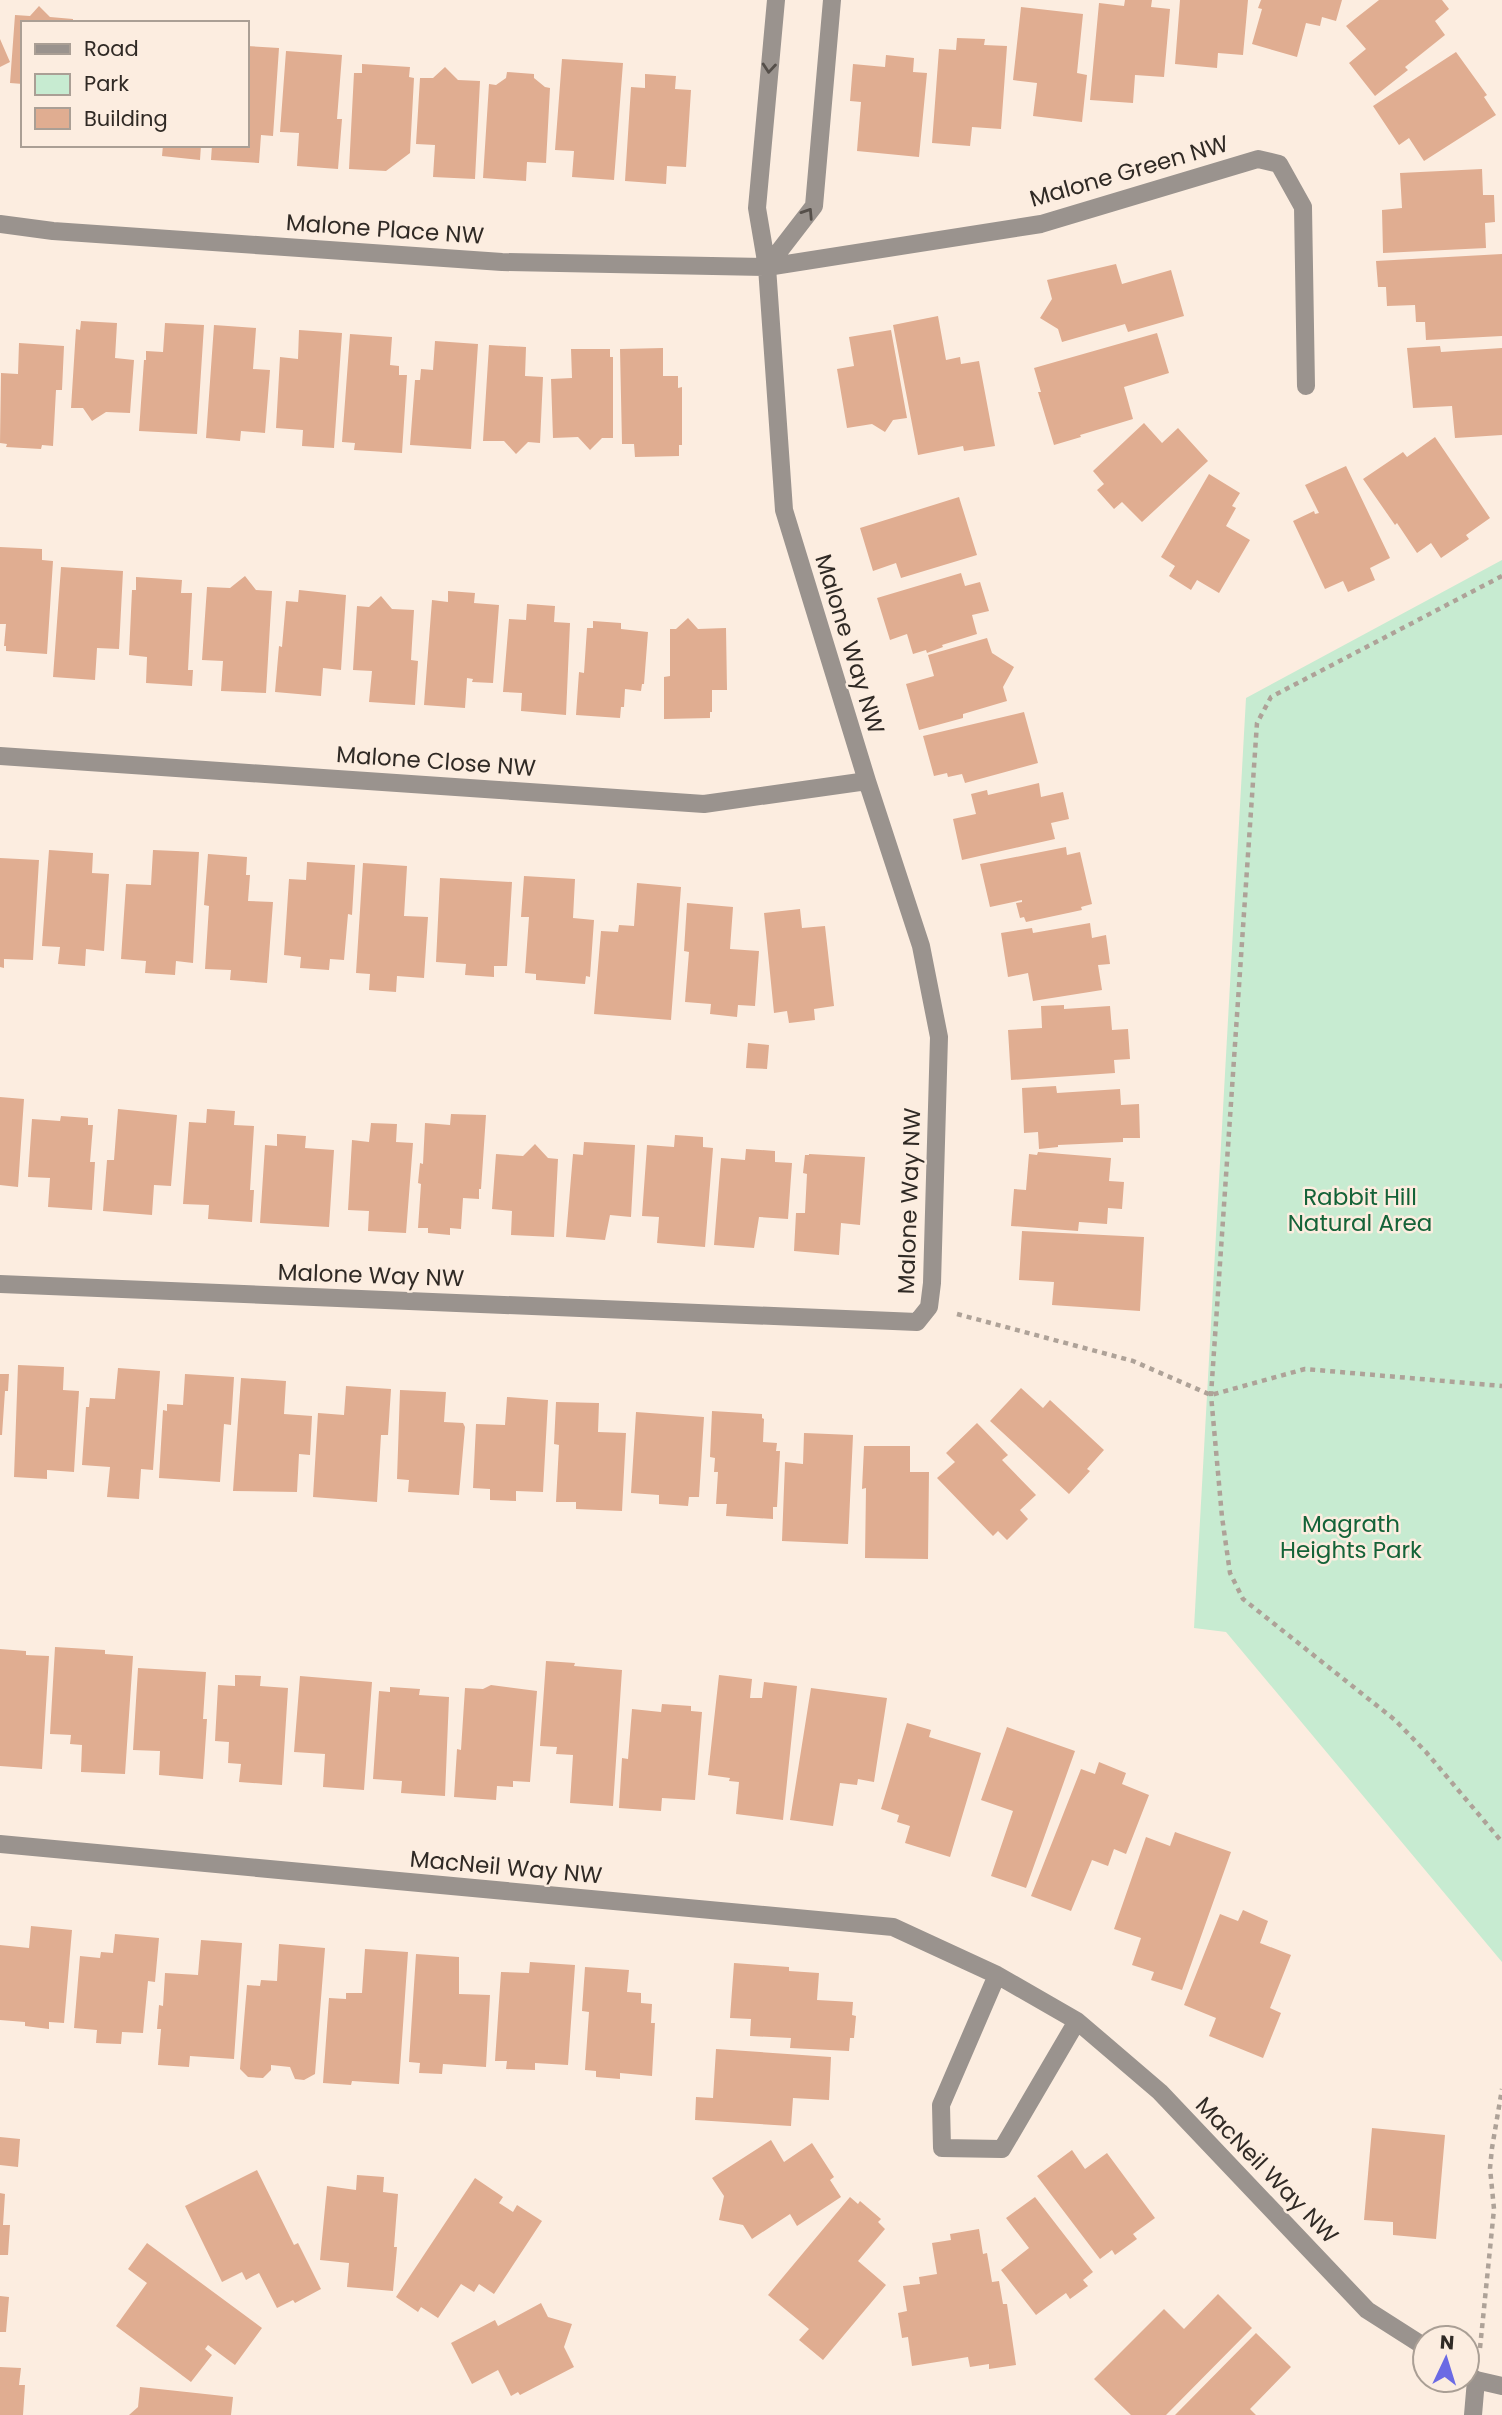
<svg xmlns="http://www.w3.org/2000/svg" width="1502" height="2415" font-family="Poppins,sans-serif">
	<rect width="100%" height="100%" fill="#fcede0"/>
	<path fill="#c7ebd1" d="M1502,560V1962L1226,1632L1194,1628L1246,698Z"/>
	<path fill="#e0ad91" d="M1125,0H1152L1151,7L1170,9L1164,77L1135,75L1133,103L1090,100L1099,3L1124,6Z
		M1180,0H1248L1243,55L1218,53L1217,68L1175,64Z
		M1261,0H1342L1336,21L1322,17L1320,26L1306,23L1297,57L1252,44L1262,9L1258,8Z
		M1379,0H1442L1449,9L1435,21L1445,35L1405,67L1408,70L1375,96L1349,63L1366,49L1346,26Z
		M39,6L50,17L73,19V23H23V84L10,83L15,15L30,16Z
		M1021,7L1083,14L1077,73L1087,75L1082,122L1033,116L1037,83L1013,80Z
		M957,38L985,39L984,45L1007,46L1001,129L972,127L970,146L932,143L939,49L956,50Z
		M0,39L10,62L0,67Z
		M247,46L279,48L273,136L261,135L259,163L211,160L212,145H247Z
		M286,51L342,55L337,119H342L338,169L297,166L299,133L280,132Z
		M1456,52L1487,95L1484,97L1496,115L1424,161L1409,138L1399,145L1373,106Z
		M886,55L914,58L913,72L927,73L919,157L857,151L861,102L850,101L853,64L885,67Z
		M562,59L623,63L614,180L572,177L574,151L555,150Z
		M362,64L410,67L409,77L414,78L410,153L386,171L349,169L354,73H362Z
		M445,67L458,80L480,81L475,179L433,177L435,145L416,144L420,78H433Z
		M507,72L534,74V78L545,87L550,88L546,163L527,162L526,181L483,178L489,84L496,85L506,78Z
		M645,74L676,76L675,89L691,90L686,167L667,166L666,184L625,181L631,87L645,88Z
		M163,145H201L200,160L162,156Z
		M1482,169L1483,195H1494L1495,222L1485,223L1486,248L1383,253L1382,210L1402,208L1400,173Z
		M1502,254V336L1426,340L1425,322H1416L1415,305L1387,306L1386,287H1378L1376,261Z
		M1116,264L1122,284L1171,270L1184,316L1128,332L1125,324L1062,342L1058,329L1040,318L1052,299L1047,280Z
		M938,316L946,360L960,357L961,364L979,361L995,446L964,451L963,446L918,455L893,325Z
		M81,321L117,323L115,358L134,360L130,413L106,412L92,421L83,408H71L76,329L80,330Z
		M165,323L204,325L197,434L139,431L144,360H146V351L163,352Z
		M214,325L256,328L253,369L270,370L265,433L241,431L240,441L206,438Z
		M299,330L342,333L334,448L302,446L303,430L276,428L280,357L298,359Z
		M891,330L907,418L893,420L885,432L872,424L847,428L837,369L854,366L849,337Z
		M1157,333L1169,373L1124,387L1133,419L1080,435L1081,437L1054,445L1038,392H1041L1034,368Z
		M350,334L392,337L390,365L399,366V375H407L402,453L354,450L355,443L342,442Z
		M435,341L478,344L471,449L410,445L415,380H420L421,369L433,370Z
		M19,343L64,346L62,390H56L53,446L42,445L41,449L6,447L7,444L0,443L1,373L18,374Z
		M489,345L526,347L525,376L543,377L540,443L528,442L516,454L504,441H483Z
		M1440,346L1441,352L1502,348V435L1455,438L1452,406L1413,408L1407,348Z
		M663,348V376H678V388L682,387V445H679V456L635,457L634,444H622L620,349Z
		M571,349H610V357H613V438H602L590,450L578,437L553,438L551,379L572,378Z
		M1144,423L1162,443L1178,428L1208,461L1142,522L1122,502L1114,509L1097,490L1104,484L1093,471Z
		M1435,437L1490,518L1466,535L1469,539L1441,558L1431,543L1417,553L1397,523L1395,525L1363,479L1403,452L1407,457Z
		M1346,466L1390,558L1370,568L1375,580L1348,592L1343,581L1325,589L1293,521L1314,511L1315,514L1319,513L1305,485Z
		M1209,474L1240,493L1232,506L1236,508L1226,526L1250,540L1219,593L1197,580L1191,590L1169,576L1175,566L1161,557Z
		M959,497L977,555L901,578L896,563L873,571L860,528Z
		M0,547L42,549V560L53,561L47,654L6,651V646H4L6,624H0Z
		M61,567L123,571L119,649L97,648L95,680L53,677Z
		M961,573L965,586L980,582L989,611L972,615L977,634L942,645L943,647L927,653L926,650L913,654L907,634L890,640L877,598Z
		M245,576L256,590L272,591L266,693L221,691L223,661L202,660L207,587L230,588Z
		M136,577L182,580L181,593H192L188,670H193L192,686L146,683L147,657L129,655L132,590H136Z
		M299,590L346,595L341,670L323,668L321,696L275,692L279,646L282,647L286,601L298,602Z
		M448,591L475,593L474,603L499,605L493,683L472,682L473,679L467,678L465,708L424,705L432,600L448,602Z
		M381,596L392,609L414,610L411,660L418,661L415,705L369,702L372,671L353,670L357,606L369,607Z
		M527,604L555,606L554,622L570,623L566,715L521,711L522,693L503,692L509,619L526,620Z
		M688,618L698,629L726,628L727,690H712V712H710V718L664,719V677L670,676V629H676Z
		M593,621L621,623V629L648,632L644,684H642L641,691L625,689L624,707H621L620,718L576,715L579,672L584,673L587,628H593Z
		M987,638L992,653L1014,667L1003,687L1007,701L963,714V718L919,730L906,684L934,676L928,655Z
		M1024,712L1038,763L965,783L962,774L948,777L947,773L934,776L923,736Z
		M1039,783L1041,797L1063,792L1069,819L1051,823L1055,839L962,860L953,819L976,814L971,794L987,790L988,795Z
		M1066,847L1067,855L1080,852L1092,904L1081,907L1082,910L1026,922L1024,917L1020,918L1016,903L1022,902V900L990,907L980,864Z
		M49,850L93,853L92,873L109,874L104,951L86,949L85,966L58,964L60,947L42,946Z
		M153,850L199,852L193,963L176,961L175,975L145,973L146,961L121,959L126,884L151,885Z
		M208,854L247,857L246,875H250L248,901L273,902L267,983L230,980L231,970L205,969L209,906L204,905Z
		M0,858L39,860L33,960L4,959V968L0,967Z
		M307,862L355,865L352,915L348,914L344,960L330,959L329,970L300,968L301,957L284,955L289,879L306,880Z
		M363,863L407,866L404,916L428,917L424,978L397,976L396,992L369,990L370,974L356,973Z
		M524,876L575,879L573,918L594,920L590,977L586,976L585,984L536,980V974L525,973L529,917H521Z
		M440,878L512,882L507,966H494V977L465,975L466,964L436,962Z
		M637,883L681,887L671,1020L594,1014L601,931L618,932L619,925L634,926Z
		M687,903L733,907L730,949L759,951L755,1006L738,1005L737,1017L710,1014L711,1004L685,1002L689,952L684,951Z
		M800,909L802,928L825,926L834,1006L814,1009L815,1020L789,1023L787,1011L774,1013L764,913Z
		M1090,923L1092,938L1106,935L1110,964L1098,965L1102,990L1033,1001L1028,973L1008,977L1001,933L1032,928L1033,933Z
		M1064,1005V1009L1110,1006L1112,1030L1128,1029L1130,1059L1114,1060L1115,1073L1011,1080L1008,1030L1042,1028L1041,1006Z
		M748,1043L769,1045L767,1069L746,1068Z
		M1056,1086L1057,1093L1120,1089L1121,1105L1139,1104L1140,1138H1123V1142L1058,1145V1147L1039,1149L1038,1132L1024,1133L1022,1088Z
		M0,1097L24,1099L18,1187L0,1185Z
		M118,1109L177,1115L171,1186L154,1185L152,1215L103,1211L107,1160H114Z
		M207,1109L235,1111L234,1125L254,1126L250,1190H254L252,1222L208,1219L209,1205L183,1204L189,1122L206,1123Z
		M451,1114L486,1115L481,1189H479V1199L463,1198L461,1229L450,1228V1235L428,1233V1228H418L421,1184L418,1183L420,1163L423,1164L425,1123L450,1125Z
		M61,1116L88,1118V1125H93L90,1162H95L92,1210L48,1207L50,1178L28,1177L32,1119L60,1121Z
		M371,1123L397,1124L396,1142L413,1143L406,1233L368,1231L369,1211L348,1210L352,1140L369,1142Z
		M277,1134L306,1136L305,1148L334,1150L329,1227L260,1223L265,1145L277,1146Z
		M675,1135L703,1137V1147L713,1148L705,1247L657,1243L659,1217L642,1216L647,1145L674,1147Z
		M584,1142L635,1145L631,1217L610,1215L605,1240L566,1237L573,1154L583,1155Z
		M535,1144L548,1158L558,1159L554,1237L511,1235L512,1211L492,1209L496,1154L523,1156Z
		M746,1149L775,1151V1162L792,1163L788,1219L759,1217L754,1248L714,1245L721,1158L745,1160Z
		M1038,1152L1111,1158L1109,1181L1124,1182L1122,1209L1108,1208L1107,1224L1079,1222L1078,1231L1011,1226L1014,1189L1026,1190L1029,1154L1037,1155Z
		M809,1154L865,1157L860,1225L841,1223L839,1255L794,1251L796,1213H805L807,1174L803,1173L805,1155H809Z
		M1022,1231L1144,1237L1140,1311L1052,1305L1054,1282L1019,1280Z
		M18,1365L64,1367L63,1390L79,1391L74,1472L47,1470V1479L14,1477Z
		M118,1368L160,1371L153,1470L141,1469L139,1499L107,1497L110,1467L82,1465L86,1407H89L90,1398L115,1399Z
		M0,1374H9L8,1391H5L2,1435H0Z
		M185,1374L234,1377L231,1425L224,1424L220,1482L159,1478L163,1410L167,1411V1404L183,1405Z
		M241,1378L286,1381L284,1414L312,1416L310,1455L299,1454L297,1492L233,1491Z
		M346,1386L391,1389L388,1435H381L377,1502L313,1497L318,1413L344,1415Z
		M1021,1388L1043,1408L1050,1400L1104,1450L1087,1469L1090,1471L1069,1494L990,1421Z
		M400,1390L446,1392L444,1422L463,1423L465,1427L459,1495L408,1492L409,1480L397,1479Z
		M507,1397L548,1400L543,1492L516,1491V1501L490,1500V1489L473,1488L476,1424L505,1425Z
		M556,1402L599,1403L598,1432L626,1433L622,1511L576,1509V1502H556L559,1445L554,1444Z
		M712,1411L762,1414V1418L764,1419L763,1442L777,1443L776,1451H780L777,1507H773V1519L726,1516L727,1504H716L718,1472H714L715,1458L710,1457Z
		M636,1412L704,1417L699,1497H689L688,1506L659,1504V1495L631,1493Z
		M977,1423L1008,1455L1002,1460L1036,1495L1020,1510L1028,1519L1007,1540L998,1531L993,1536L937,1478L955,1462L946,1453Z
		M804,1433L853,1435L848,1544L782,1541L785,1462L803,1464Z
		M864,1446H910V1472H929L928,1559L865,1558L866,1488L862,1489Z
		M55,1647L105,1650V1654L133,1656L125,1774L81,1772L82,1745L70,1744L71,1735L50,1734Z
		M0,1649L26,1651V1655L49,1656L42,1769L0,1766Z
		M546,1661L575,1663L574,1666L622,1670L613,1806L570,1803L573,1755L556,1754L557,1747L540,1746Z
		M138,1668L206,1672L203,1719H207L203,1779L159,1775L160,1751L133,1750Z
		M235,1675L261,1676L260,1686L288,1688L282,1785L239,1782L241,1764L228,1763L229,1742L215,1741L218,1685L235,1686Z
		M719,1675L752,1679L750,1698H762L764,1682L797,1686L783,1820L736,1814L739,1782L729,1781L730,1778L708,1775Z
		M300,1676L372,1682L364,1790L323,1787L325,1754L294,1752Z
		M491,1685L537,1691L530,1782L513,1781V1787L497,1786L496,1800L454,1797L457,1749L461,1750L465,1688L483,1689Z
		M390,1687L420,1689L419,1695L449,1697L445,1796L401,1793L402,1781L373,1779L379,1691L390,1692Z
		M811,1688L887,1698L874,1782L858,1779L857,1785L840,1783L833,1826L790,1820Z
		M662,1704L691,1706V1711L702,1712L695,1800L662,1798L661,1811L619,1808L622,1758L628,1759L632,1709L661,1712Z
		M907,1723L931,1730L929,1737L981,1753L950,1857L905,1843L910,1826L897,1822L899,1815L881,1809Z
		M1007,1727L1075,1751L1026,1888L991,1876L1013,1811L981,1800Z
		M1099,1762L1126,1773L1122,1784L1149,1795L1126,1854L1114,1849L1108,1866L1092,1860L1071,1911L1031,1896L1081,1769L1095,1774Z
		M1175,1832L1231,1852L1182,1990L1151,1980L1154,1972L1132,1965L1141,1938L1114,1929L1146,1837L1170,1846Z
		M1243,1910L1268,1921L1260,1943L1291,1955L1270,2008L1281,2013L1263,2058L1209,2036L1216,2018L1184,2005L1220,1914L1238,1921Z
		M31,1926L72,1930L64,2023L49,2022V2029L25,2026V2022L0,2020V1945L29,1948Z
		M115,1934L159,1938L155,1982L148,1981L143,2033L122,2032L121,2044L96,2043L97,2030L74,2028L80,1956L100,1958L101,1952L113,1953Z
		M201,1940L242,1943L234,2059L190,2056L189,2067L158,2065L161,2029H157L159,2005L163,2006L165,1973L198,1975Z
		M279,1944L325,1948L315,2074L304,2080L295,2079L290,2067L271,2065V2070L263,2078L248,2077L240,2069L247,1985L260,1986L261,1980L277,1981Z
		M365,1949L408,1952L399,2084L352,2081L351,2085L323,2083L329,1998L346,1999V1993H362Z
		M416,1954L459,1957V1994L490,1995L486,2067L443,2064L442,2074L419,2073L420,2063L409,2062Z
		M530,1962L575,1965L568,2065L535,2063V2070L506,2069L507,2061H495L501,1972L529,1973Z
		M734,1963L789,1967V1971L819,1973L817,2000L853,2002L852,2015L856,2016L854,2038H850L849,2051L790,2048L791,2038L750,2036L751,2019L730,2018Z
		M585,1967L629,1970L627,1992L641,1993V2003L652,2004L651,2023H655L652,2076L620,2073V2079L596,2077V2071L585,2070L589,2012L582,2011Z
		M716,2049L831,2057L829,2100L793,2098L791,2126L695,2120L696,2097L713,2098Z
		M1372,2128L1445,2135L1436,2239L1393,2235V2222L1364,2220Z
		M0,2137L20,2139L18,2167L0,2165Z
		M771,2140L784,2162L812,2143L834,2177L830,2180L841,2197L797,2226L790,2214L752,2239L743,2225L719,2220L724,2196L712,2178Z
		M1072,2150L1085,2169L1107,2153L1155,2218L1133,2234L1137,2239L1115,2255L1112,2250L1100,2259L1037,2176Z
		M257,2170L294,2245L298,2243L321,2289L295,2303L293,2300L277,2308L259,2273L246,2280L242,2272L222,2282L185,2206Z
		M357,2175L384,2177L383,2192L398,2194L394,2247H397L393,2291L347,2287L349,2263L320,2260L327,2186L356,2190Z
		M475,2178L503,2197L499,2203L513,2212L517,2205L542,2221L494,2294L479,2284L474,2292L461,2284L438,2318L421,2307L418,2312L396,2297Z
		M0,2193L5,2194L3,2225H10L8,2255H0Z
		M850,2197L858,2204L860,2201L881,2219L878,2222L885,2229L858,2261L886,2285L823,2360L799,2340L809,2329L768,2295Z
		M1035,2197L1093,2272L1083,2280L1088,2286L1070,2299L1066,2293L1036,2315L1001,2270L1029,2248L1006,2218Z
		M979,2229L983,2254L987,2253L992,2282L999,2281L1003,2304H1007L1016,2365L989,2369V2364L970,2367L968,2357L912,2366L908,2337L902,2338L898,2313L907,2311L903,2286L920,2284L919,2277L937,2274L932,2243L951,2240L950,2234Z
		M147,2243L262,2328L235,2365L208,2345L205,2349L212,2355L191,2382L116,2326L147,2283L128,2269Z
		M1218,2294L1252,2328L1166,2415H1131L1094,2379L1164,2309L1184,2329Z
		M0,2296L9,2297L6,2332H0Z
		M541,2303L548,2317L572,2324L564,2347L574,2367L520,2395L518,2392L511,2396L498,2370L472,2384L451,2343L495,2320L498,2326Z
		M1256,2333L1291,2367L1250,2409L1256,2415H1175Z
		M0,2367L21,2368L19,2385H25L23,2415H0Z
		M140,2387L233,2397L231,2415H129L138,2407Z"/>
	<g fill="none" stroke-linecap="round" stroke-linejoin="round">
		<path stroke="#aea298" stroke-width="4.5" stroke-dasharray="5 5" stroke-linecap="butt" d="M1502,576L1271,697L1257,723L1211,1395L1222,1517L1230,1573L1243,1599L1395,1720L1426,1752L1502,1842
			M957,1314L1133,1361L1211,1395L1305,1369L1502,1386
			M1480,2348L1494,2209L1490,2168L1492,2148L1502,2089"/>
		<path stroke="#9a938e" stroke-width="18" d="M0,224L53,231L502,262L767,267L1041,224L1258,159L1279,164L1303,207L1306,386
			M767,267L814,206L832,0
			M0,756L704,804L867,781
			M0,1284L917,1322L929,1307L932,1283L939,1037L921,946L867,781L784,510L767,267L757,208L776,0
			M0,1844L893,1927L997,1975L1077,2021L1160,2092L1367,2310L1425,2347
			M997,1975L941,2105L942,2148L1002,2149L1077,2021
			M1467,2374L1476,2380L1502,2386
			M1473,2415L1476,2380"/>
	</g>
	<defs><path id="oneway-chevron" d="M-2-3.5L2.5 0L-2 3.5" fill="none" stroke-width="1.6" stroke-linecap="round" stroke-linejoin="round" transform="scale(1.75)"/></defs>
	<g stroke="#554f4a">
		<use href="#oneway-chevron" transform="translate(769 68) rotate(95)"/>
		<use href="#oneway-chevron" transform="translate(808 213) rotate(-57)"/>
	</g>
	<g text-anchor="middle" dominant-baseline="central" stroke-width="5" stroke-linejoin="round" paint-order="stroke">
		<g font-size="23" fill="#302a25" stroke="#fcede0">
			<text transform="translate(1129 171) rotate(-16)">Malone Green NW</text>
			<text transform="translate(385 229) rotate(4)">Malone Place NW</text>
			<text transform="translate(850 644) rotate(73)">Malone Way NW</text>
			<text transform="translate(436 761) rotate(4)">Malone Close NW</text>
			<text transform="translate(909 1201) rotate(-88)">Malone Way NW</text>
			<text transform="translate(371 1275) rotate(2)">Malone Way NW</text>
			<text transform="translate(506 1867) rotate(5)">MacNeil Way NW</text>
			<text transform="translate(1267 2170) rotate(46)">MacNeil Way NW</text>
		</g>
		<g font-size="23" fill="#146338" stroke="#fcede0">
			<text x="1360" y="1197">Rabbit Hill<tspan x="1360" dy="26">Natural Area</tspan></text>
			<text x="1351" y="1524">Magrath<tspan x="1351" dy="26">Heights Park</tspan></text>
		</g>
	</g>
	<rect x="21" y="21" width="228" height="126" fill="#fcede0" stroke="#aa9f95" stroke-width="2"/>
	<rect x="35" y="44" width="35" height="10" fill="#9a938e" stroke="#aa9f95" stroke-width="2"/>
	<text x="84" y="56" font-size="21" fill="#302a25">Road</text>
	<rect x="35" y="74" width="35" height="21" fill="#c7ebd1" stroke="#aa9f95" stroke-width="2"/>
	<text x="84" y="91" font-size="21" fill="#302a25">Park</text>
	<rect x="35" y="108" width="35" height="21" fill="#e0ad91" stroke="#aa9f95" stroke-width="2"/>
	<text x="84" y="126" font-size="21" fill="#302a25">Building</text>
	<g transform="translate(1446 2359) rotate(4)"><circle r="33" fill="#fcede0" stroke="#aa9f95" stroke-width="2"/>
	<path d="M0-5L12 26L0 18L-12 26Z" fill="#6b6ae4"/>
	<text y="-10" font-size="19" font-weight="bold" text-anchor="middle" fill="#302a25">N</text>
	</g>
</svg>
